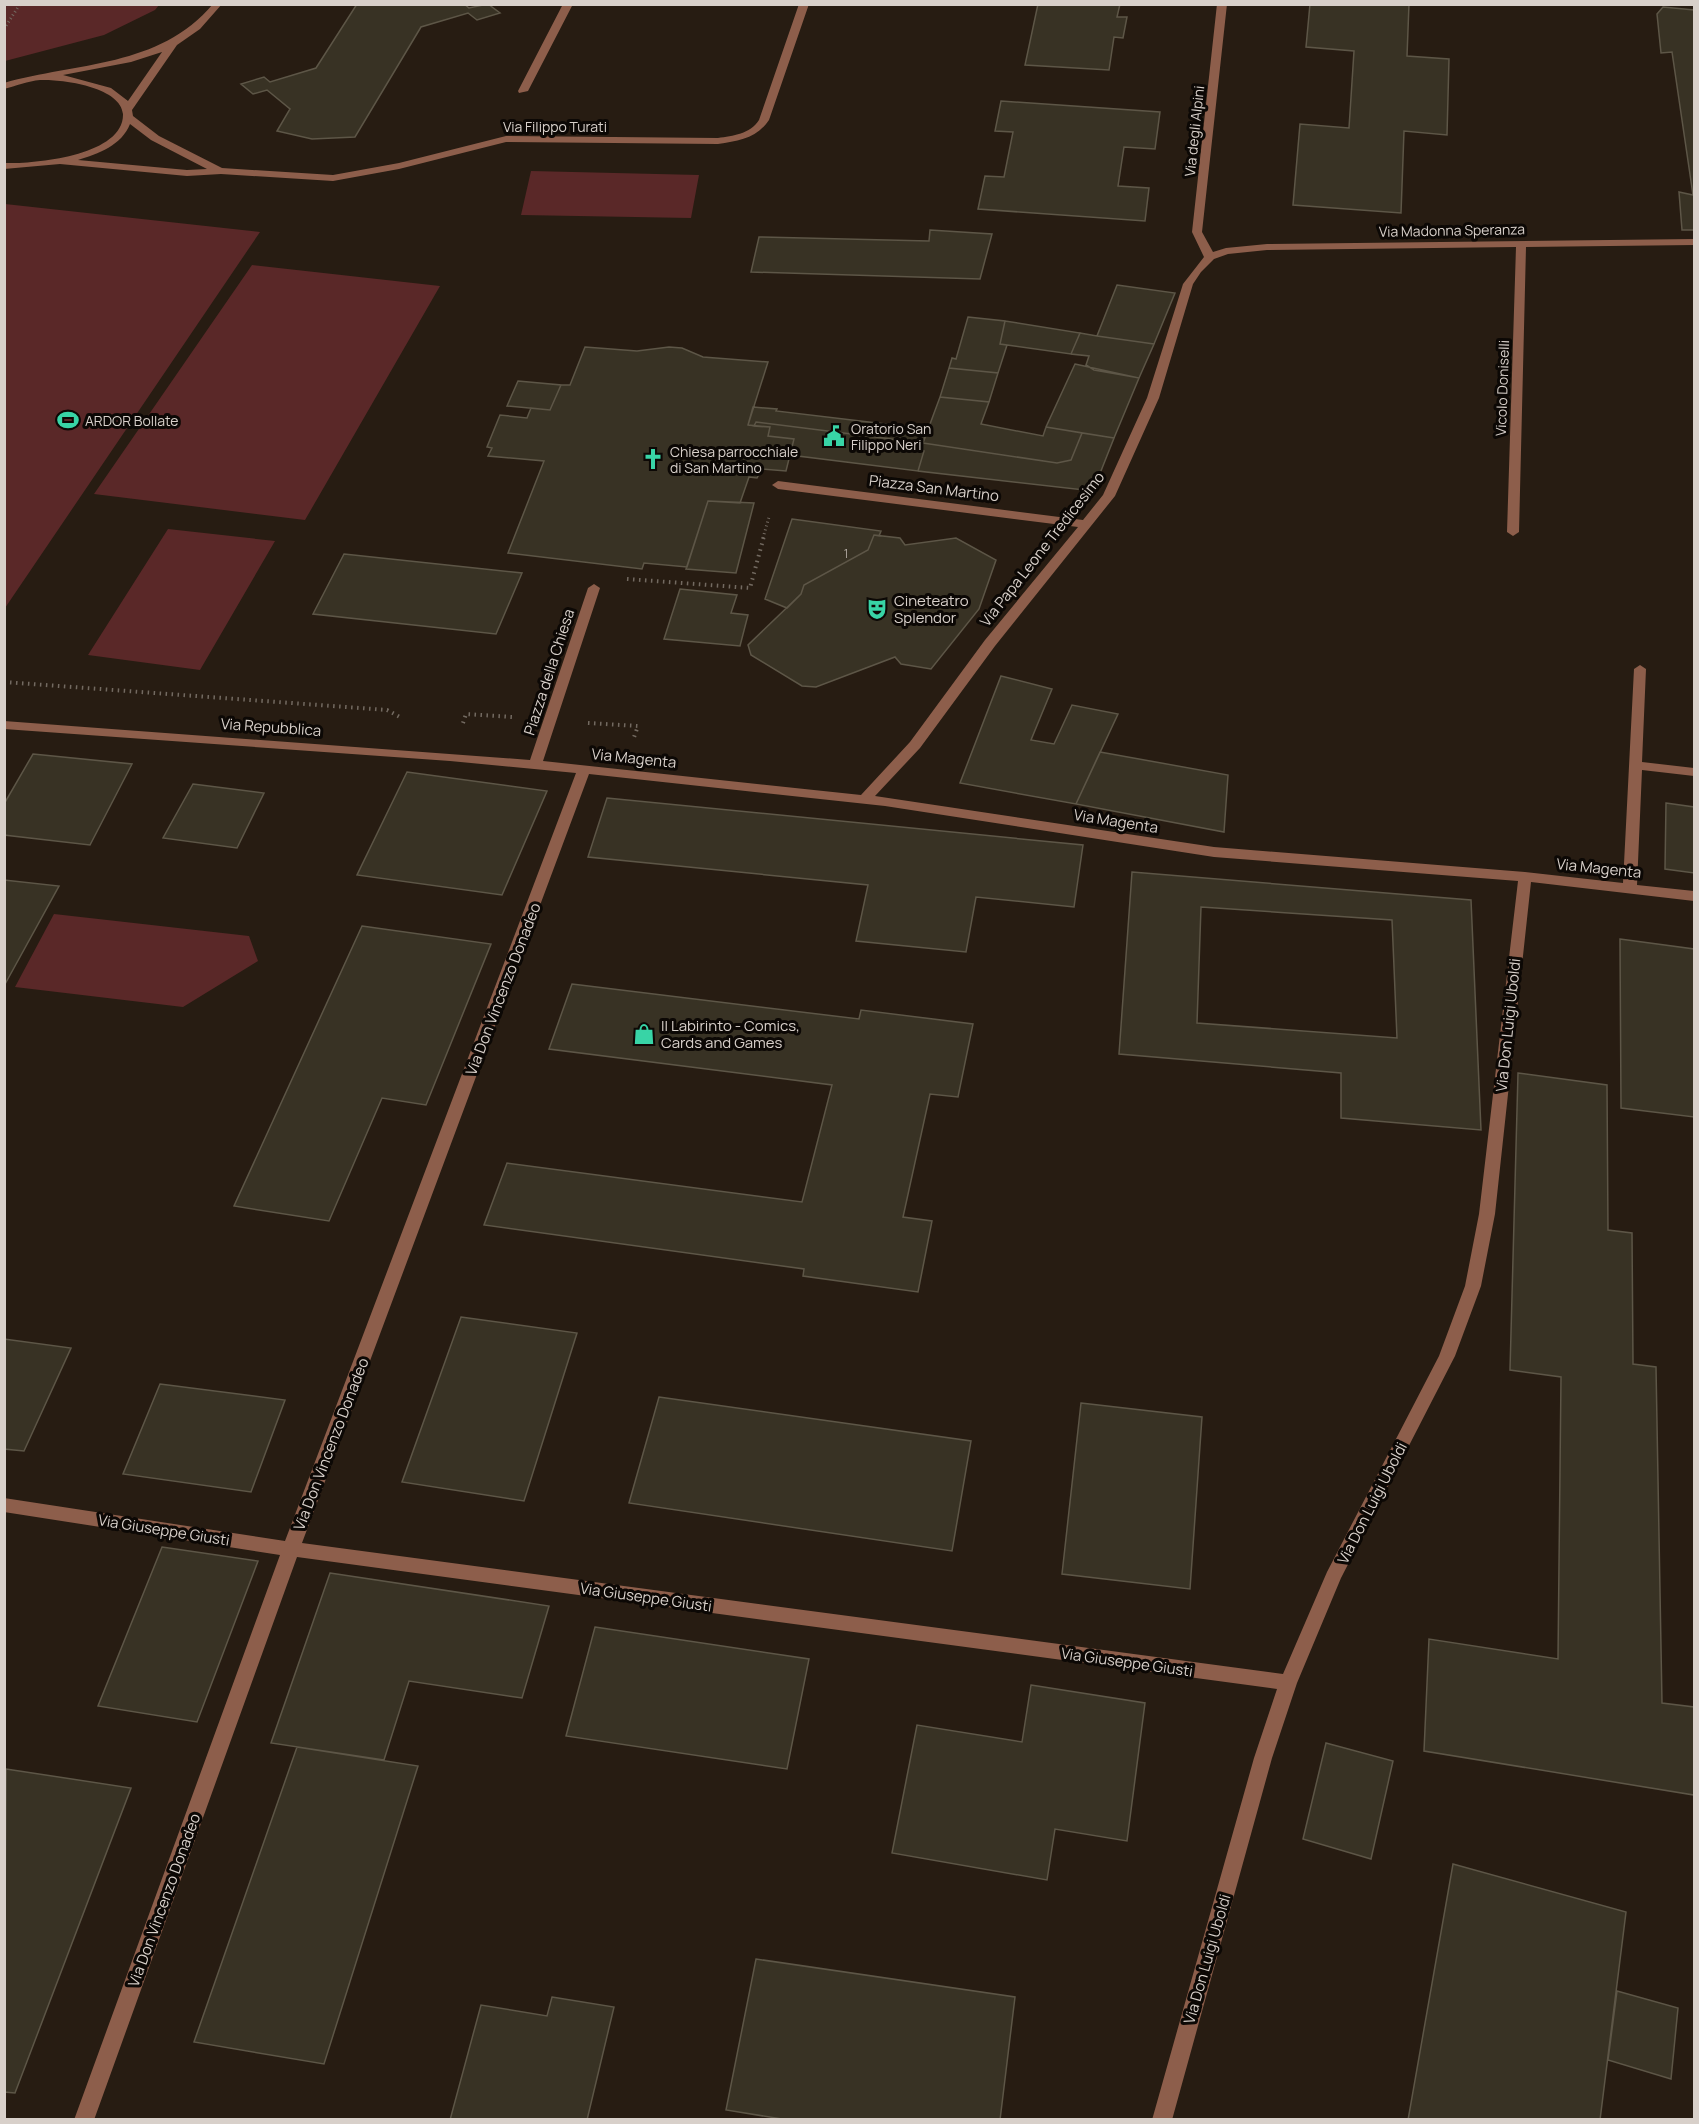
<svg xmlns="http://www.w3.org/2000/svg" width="1699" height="2124" font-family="Manrope,sans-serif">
	<rect width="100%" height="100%" fill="#271c12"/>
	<path fill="#5a2828" d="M4,5L5,4L159,5L155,10L104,35L5,61Z
		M531,171L699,175L691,218L521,215Z
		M5,204L260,232L5,608L4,204Z
		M252,265L440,286L305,520L94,494Z
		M168,529L275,541L200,670L88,655Z
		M54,914L249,936L258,961L183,1007L15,987Z"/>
	<path fill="#383224" stroke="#5d5647" stroke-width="1.5" fill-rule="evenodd" d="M357,4H464L469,8L488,4L500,13L477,20L468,13L421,27L355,137L312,139L277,131L290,109L267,90L253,94L241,84L264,77L270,82L316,68Z
		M1038,4H1120L1117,17H1127L1123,38L1114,37L1109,70L1025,65Z
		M1310,4H1409L1407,56L1449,59L1447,135L1404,131L1401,213L1293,205L1300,124L1349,128L1354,51L1306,47Z
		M1663,7L1694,10V230H1682L1679,192L1693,195L1672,52L1661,53L1657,14Z
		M1001,101L1160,112L1155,149L1124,147L1118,186L1149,188L1145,221L978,209L985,176L1004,177L1013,132L995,131Z
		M930,230L992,234L980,279L751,272L759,237L929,241Z
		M1117,285L1175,293L1154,344L1097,336Z
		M968,317L1005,321L1000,344L1007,345L998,373L949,368L952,358L956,359Z
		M1005,321L1080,333L1071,354L1000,344Z
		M1080,333L1097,336L1154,344L1139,378L1094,370L1086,365L1089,356L1071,354Z
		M585,347L637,351L669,347L682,348L703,357L768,362L748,425L770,427L768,436L794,439L786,471L762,469L757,478L749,477L740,503L708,501L687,567L644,563L642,569L508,553L544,461L488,456L492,448L487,447L500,415L527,418L531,408L550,410L561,385H570Z
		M1075,364L1139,378L1114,438L1046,427Z
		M949,368L998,373L989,402L940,397Z
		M518,381L561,385L550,410L507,406Z
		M940,397L989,402L981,424L1043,436L1046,427L1082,433L1071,460L1057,463L923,443Z
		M753,407L777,409L776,411L927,429L923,443L756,422L754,426L748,425Z
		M756,422L923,443L920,449L924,451L918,471L790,455L794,439L768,436L770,427L754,426Z
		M1082,433L1114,438L1093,491L918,471L924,451L920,449L923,443L1057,463L1071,460Z
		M708,501L754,503L736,573L686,569Z
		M792,519L881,531L879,536L874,535L868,550L804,585L801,594L787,608L765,599Z
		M874,535L900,538L905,545L956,538L996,560L979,609L931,669L901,664L895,657L816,687L802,686L751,655L748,645L801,594L804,585L868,550Z
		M344,554L522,573L496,634L313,614Z
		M680,589L737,595L731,613L748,615L740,646L664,639Z
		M1001,676L1052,689L1031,740L1054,744L1072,705L1118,714L1076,804L960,783Z
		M1100,752L1228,775L1224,832L1076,804Z
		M33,754L132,764L90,845L4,835V804Z
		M407,772L547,791L502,895L357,875Z
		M193,784L264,793L237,848L163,838Z
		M607,798L1083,845L1074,907L976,897L966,952L856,941L868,885L588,857Z
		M1666,803L1694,807V873L1665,869Z
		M1132,872L1471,900L1481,1130L1341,1118V1073L1119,1054ZM1201,907L1392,920L1397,1038L1197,1023Z
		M4,880L59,886L4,986Z
		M362,926L491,944L426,1105L382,1098L329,1221L234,1206Z
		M1620,939L1694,949V1117L1621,1108Z
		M572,984L859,1019L861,1010L973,1024L958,1097L930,1094L903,1217L932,1221L918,1292L803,1276L804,1269L484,1225L507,1163L802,1202L832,1085L549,1049Z
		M1518,1073L1607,1085L1608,1230L1632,1233L1633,1364L1656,1367L1662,1703L1694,1707V1795L1424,1751L1429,1639L1558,1659L1561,1377L1510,1370Z
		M461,1317L577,1333L524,1501L402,1482Z
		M4,1339L71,1348L24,1451L4,1449Z
		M160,1384L285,1400L251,1492L123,1474Z
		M659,1397L971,1441L952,1551L629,1503Z
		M1081,1403L1202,1417L1190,1589L1062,1574Z
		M162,1547L258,1561L197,1722L98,1706Z
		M330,1573L549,1606L522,1698L409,1681L384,1760L271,1743Z
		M595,1627L809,1659L787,1769L566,1736Z
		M1031,1685L1145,1703L1127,1841L1055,1829L1047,1880L892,1853L917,1725L1022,1742Z
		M1326,1743L1393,1761L1371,1859L1303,1839Z
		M297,1747L418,1766L324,2064L194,2042Z
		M6,1769L131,1788L15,2093L4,2092Z
		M1453,1864L1626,1912L1600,2120H1408Z
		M756,1959L1015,1997L1000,2120H788L726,2110Z
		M1617,1991L1678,2008L1671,2079L1608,2060Z
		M552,1997L614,2007L587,2120H450L481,2005L547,2016Z"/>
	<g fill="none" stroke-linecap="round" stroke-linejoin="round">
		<path stroke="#736a61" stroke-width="3" stroke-dasharray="1 3" stroke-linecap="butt" d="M4,29L20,4
			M763,538L769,517"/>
		<path stroke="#736a61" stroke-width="4" stroke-dasharray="1.5 4.5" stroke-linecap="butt" d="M627,579L750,588L764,536
			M4,682L387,710L400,717
			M463,723L466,714L512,717
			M588,723L638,726L633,740"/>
		<path fill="#8d5e4b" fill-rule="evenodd" d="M213,4H222L200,29L177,45L132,110L133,116L159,136L222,168L333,175L399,163L506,136L718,138C733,136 750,134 759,120L799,4H809L769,120C757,138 739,141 718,144L506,142L399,169L333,181L221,174L187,176L60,164L4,169V163C33,164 124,156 123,114C121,87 62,79 40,80C28,81 16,86 4,89V83C77,62 159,68 213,4ZM162,52L128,101L111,88L63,75L131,62ZM130,124L151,140L207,169L187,170L78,160C98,154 122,145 130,124Z
			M563,4H573L528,91L519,93L518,91Z
			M1217,4H1227L1202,232L1213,252L1226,248L1267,244L1694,239V245L1526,247L1519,532L1513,536L1507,532L1516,247L1267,250L1228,254L1214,259L1201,272L1193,284L1159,398L1115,496L995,646L920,748L875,796L1214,847L1525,872L1623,883L1634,669L1640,665L1646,669L1642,762L1694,768V776L1642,770L1637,885L1694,891V901L1531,882L1495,1214L1481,1286L1455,1356L1341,1578L1297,1683L1272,1758L1172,2120H1152L1254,1758L1277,1689L297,1557L94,2120H74L280,1555L4,1512V1498L285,1541L576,773L450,761L4,729V721L530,760L588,588L594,584L600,588L543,761L861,795L910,742L985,640L1078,527L778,489L772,485L778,481L1083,520L1103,495L1147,398L1183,284L1204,257L1192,232ZM589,774L885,806L1214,857L1518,881L1479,1214L1465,1286L1439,1356L1327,1572L1283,1674L302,1543Z"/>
	</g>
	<defs>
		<symbol id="stadium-bare" viewBox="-9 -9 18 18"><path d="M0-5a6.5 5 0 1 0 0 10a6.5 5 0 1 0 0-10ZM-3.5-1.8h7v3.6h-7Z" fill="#38d4a6" stroke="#0c0805" stroke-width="2.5" paint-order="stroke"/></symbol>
		<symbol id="civic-bare" viewBox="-9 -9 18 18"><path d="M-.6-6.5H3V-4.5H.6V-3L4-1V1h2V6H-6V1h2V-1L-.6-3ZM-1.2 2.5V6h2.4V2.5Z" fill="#38d4a6" stroke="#0c0805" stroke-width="2.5" paint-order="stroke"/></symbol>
		<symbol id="church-bare" viewBox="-9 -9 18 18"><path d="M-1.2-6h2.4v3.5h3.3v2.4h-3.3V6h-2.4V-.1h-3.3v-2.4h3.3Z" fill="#38d4a6" stroke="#0c0805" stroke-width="2.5" paint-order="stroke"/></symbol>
		<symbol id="theatre-bare" viewBox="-9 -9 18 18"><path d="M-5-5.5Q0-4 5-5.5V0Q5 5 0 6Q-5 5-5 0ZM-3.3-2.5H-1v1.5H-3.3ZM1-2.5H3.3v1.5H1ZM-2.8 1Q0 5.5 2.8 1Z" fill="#38d4a6" stroke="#0c0805" stroke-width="2.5" paint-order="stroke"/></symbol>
		<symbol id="shop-bare" viewBox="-9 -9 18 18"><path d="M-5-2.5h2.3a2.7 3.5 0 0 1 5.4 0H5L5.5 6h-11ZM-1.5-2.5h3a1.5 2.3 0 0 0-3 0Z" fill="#38d4a6" stroke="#0c0805" stroke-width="2.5" paint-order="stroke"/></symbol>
	</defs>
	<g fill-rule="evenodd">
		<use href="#stadium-bare" x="53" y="405" width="30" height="30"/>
		<use href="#civic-bare" x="819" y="421" width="30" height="30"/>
		<use href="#church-bare" x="638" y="444" width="30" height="30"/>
		<use href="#theatre-bare" x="862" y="594" width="30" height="30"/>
		<use href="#shop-bare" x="629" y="1019" width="30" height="30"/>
	</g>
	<g text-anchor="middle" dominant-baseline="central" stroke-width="6" stroke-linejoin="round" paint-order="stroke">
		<g font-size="12" fill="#b0a8a0">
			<text x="846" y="553">1</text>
		</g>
		<g font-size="14" fill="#d8d0ca" stroke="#0c0805">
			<text x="555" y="126">Via Filippo Turati</text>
			<text transform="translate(1194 131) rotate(-84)">Via degli Alpini</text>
			<text transform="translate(1452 230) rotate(-1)">Via Madonna Speranza</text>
			<text transform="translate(1502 388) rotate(-88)">Vicolo Doniselli</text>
		</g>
		<g font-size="14" fill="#d8d0ca" stroke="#0c0805" text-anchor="start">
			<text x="85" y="420">ARDOR Bollate</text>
			<text x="851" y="428">Oratorio San<tspan x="851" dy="16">Filippo Neri</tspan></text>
			<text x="670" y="451">Chiesa parrocchiale<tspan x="670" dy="16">di San Martino</tspan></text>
		</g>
		<g font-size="15" fill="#d8d0ca" stroke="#0c0805">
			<text transform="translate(934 488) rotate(7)">Piazza San Martino</text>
			<text transform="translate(1042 549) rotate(-52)">Via Papa Leone Tredicesimo</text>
			<text transform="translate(549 672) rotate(-72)">Piazza della Chiesa</text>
			<text transform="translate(271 727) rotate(4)">Via Repubblica</text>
			<text transform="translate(634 758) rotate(6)">Via Magenta</text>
			<text transform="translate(1116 821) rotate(9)">Via Magenta</text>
			<text transform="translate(1599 868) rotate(6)">Via Magenta</text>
			<text transform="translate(503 989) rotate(-69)">Via Don Vincenzo Donadeo</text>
			<text transform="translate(1508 1025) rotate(-84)">Via Don Luigi Uboldi</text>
			<text transform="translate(331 1444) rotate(-69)">Via Don Vincenzo Donadeo</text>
			<text transform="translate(1372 1503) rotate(-63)">Via Don Luigi Uboldi</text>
			<text transform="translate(164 1530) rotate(9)">Via Giuseppe Giusti</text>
			<text transform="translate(646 1597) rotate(8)">Via Giuseppe Giusti</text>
			<text transform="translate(1127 1662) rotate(8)">Via Giuseppe Giusti</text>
			<text transform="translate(164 1900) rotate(-70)">Via Don Vincenzo Donadeo</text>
			<text transform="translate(1207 1959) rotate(-74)">Via Don Luigi Uboldi</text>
		</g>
		<g font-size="15" fill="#d8d0ca" stroke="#0c0805" text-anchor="start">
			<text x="894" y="600">Cineteatro<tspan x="894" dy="17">Splendor</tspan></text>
			<text x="661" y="1025">Il Labirinto - Comics,<tspan x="661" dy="17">Cards and Games</tspan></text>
		</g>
	</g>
	<rect width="1699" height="2124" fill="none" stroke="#d8d0ca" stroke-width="12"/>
</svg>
